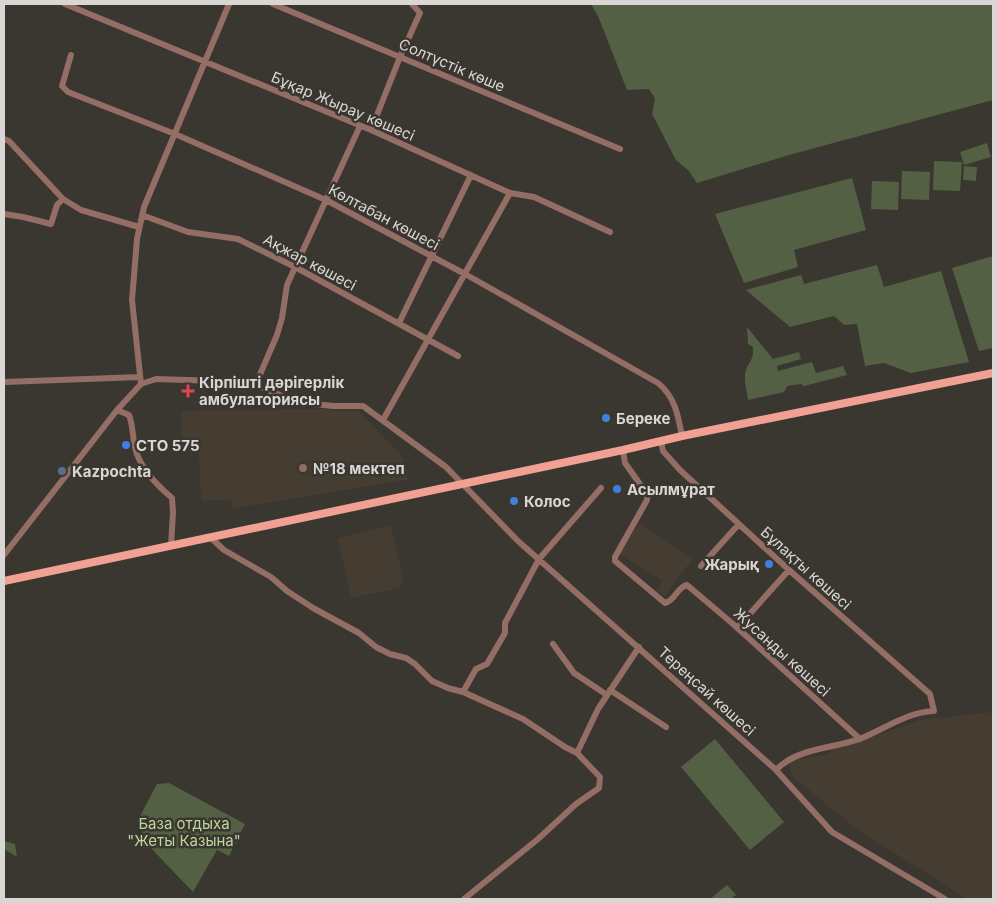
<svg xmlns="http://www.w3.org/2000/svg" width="997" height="903" font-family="Inter,sans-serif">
	<rect width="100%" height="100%" fill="#3a3630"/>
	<path fill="#463d32" d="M311,409L357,411L361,413L403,457L408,480L233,508L231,499L201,501L199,451H182L181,411Z
		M639,523L693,558L665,596L656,592L663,581L619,554Z
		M391,525L403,578L400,588L351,598L338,538Z
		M993,712V899H966L853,826L793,777L790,768L791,760L829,754L831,748L867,739L919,720Z"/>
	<path fill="#546044" d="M591,4H993V100L789,155L697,183L689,171L676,160L652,114L655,99L649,89L627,90L598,16Z
		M987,143L991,157L964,165L960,152Z
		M934,161L962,162L960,191L933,190Z
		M964,166L977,167L976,181L963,180Z
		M902,171L930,172L929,200L901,199Z
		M852,178L866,230L794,250L798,267L744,283L715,214Z
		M872,181L899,182L898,210L871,209Z
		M993,256V348L979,351L952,268Z
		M877,265L884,287L941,271L969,362L911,373L884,363L865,366L857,324L844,325L834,316L790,327L746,290L801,275L804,284Z
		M747,327L773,359L799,352L801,359L777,366L778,371L812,362L816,373L843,366L847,375L804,386L801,384L787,386L784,392L748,400C747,391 743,379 746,370C750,359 754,360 753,347L748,344Z
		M715,739L784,822L750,850L681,767Z
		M169,783L245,824L229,856L217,850L193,892L145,842L138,820L157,784Z
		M4,841L15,844L17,857L4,849Z
		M727,885L736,895L730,899H710Z"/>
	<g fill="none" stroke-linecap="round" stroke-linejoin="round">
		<path stroke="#946d65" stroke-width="6" d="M65,4L371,130L510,193L534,197L610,232
			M273,4L620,149
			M71,55L62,86L68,92L175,134L326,200L465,274L658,383C675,397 678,415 682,436
			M371,130L400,57L420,13L412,4
			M4,139L9,141L63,199L81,210L139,227
			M4,214L23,217L51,224L57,205L63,199
			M142,215L188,232L238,239L295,267L458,356
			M399,323L471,175
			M4,382L140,377
			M141,384L132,300L137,239L144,207L229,4
			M255,386L277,335L282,318L287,285L360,126
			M117,410L129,415C134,428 132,442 137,454C143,471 159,487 172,498L173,512L171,546
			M383,420L510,193
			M661,441L663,451L680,470L789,570L930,694L934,711C908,712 886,728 862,738C834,749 798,747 776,770
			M623,450L625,463L647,494V500L615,557V561L665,603C675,601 677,587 687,585L733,624L860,739
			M210,537L224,550L271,577L287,591L313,608L359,633L376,647L390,654L406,658L415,664L432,681L448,688L463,692L476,669L487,664L505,633V623L539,559L601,488
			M4,555L117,410L141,384L156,379L249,382L296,402L333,406H363L446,467L518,541L775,769L832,832L945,899
			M701,566L739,524
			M737,628L789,570
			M553,644L574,673L607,695
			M610,690L666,727
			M463,692L523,719L565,747L577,753L600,777L599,788L576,804L538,839L464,899
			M577,753L598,709L639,647"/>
		<path stroke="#f0a192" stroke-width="8" d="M4,581L623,450L682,436L993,373"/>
	</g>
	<path fill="#e0444e" stroke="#3a3630" stroke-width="2" d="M185.5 383.5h5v5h5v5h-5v5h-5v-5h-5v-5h5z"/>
	<g fill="#3f7fe0" stroke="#3a3630" stroke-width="2">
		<circle cx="606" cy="418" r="5"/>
		<circle cx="126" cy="445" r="5"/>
		<circle cx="617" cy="489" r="5"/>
		<circle cx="514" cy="501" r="5"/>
		<circle cx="769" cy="564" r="5"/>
	</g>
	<circle fill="#8d6e63" stroke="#3a3630" stroke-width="2" cx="303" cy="468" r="5"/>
	<circle fill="#5c6f8a" stroke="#3a3630" stroke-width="2" cx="62" cy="471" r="5"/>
	<g text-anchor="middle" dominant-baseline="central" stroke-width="5" stroke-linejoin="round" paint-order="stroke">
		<g font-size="15" fill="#d9d6d3" stroke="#3a3630">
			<text transform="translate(452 65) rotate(23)">Солтүстік көше</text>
			<text transform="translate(343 106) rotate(23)">Бұқар Жырау көшесі</text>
			<text transform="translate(384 217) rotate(28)">Көлтабан көшесі</text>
			<text transform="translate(310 262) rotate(28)">Ақжар көшесі</text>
			<text transform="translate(806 568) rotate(42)">Бұлақты көшесі</text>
			<text transform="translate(782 652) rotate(42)">Жусанды көшесі</text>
			<text transform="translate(707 691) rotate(42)">Тереңсай көшесі</text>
		</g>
		<g font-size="15" font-weight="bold" fill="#d9d6d3" stroke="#3a3630" text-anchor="start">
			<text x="199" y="382">Кірпішті дәрігерлік<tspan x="199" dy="17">амбулаториясы</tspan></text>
			<text x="616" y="418">Береке</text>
			<text x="136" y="445">СТО 575</text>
			<text x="313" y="468">№18 мектеп</text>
			<text x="72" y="471">Kazpochta</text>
			<text x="627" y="489">Асылмұрат</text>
			<text x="524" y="501">Колос</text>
			<text x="759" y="564" text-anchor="end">Жарық</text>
		</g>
		<g font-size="15" fill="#bdd79b" stroke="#3a3630">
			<text x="184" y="823">База отдыха<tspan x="184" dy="17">"Жеты Казына"</tspan></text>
		</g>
	</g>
	<rect width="997" height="903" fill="none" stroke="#d9d6d3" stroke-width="10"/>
</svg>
